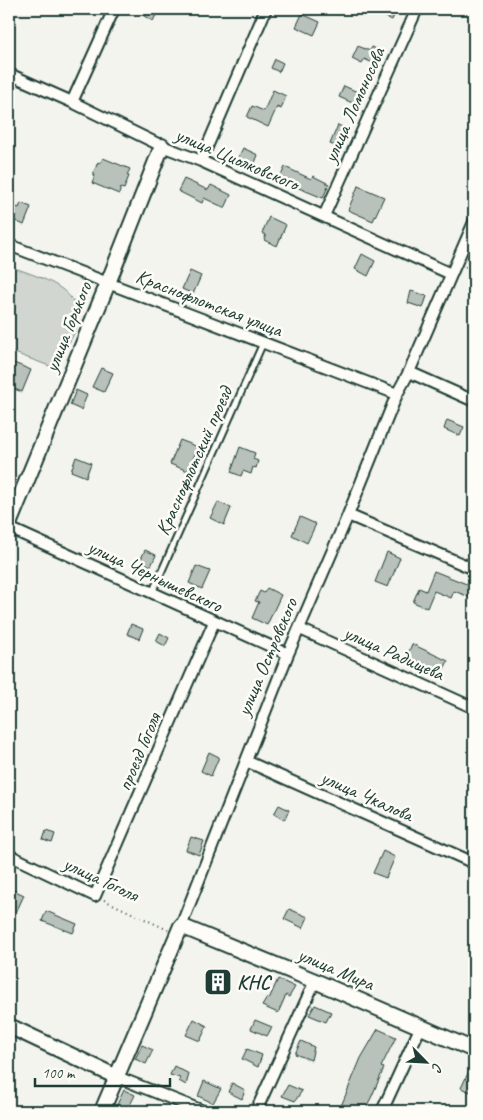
<svg xmlns="http://www.w3.org/2000/svg" width="483" height="1120" font-family="Caveat,sans-serif">
	<rect width="100%" height="100%" fill="#f4f4ef"/>
	<filter id="ink" filterUnits="userSpaceOnUse"><feTurbulence type="fractalNoise" baseFrequency=".02" numOctaves="2"/><feDisplacementMap in="SourceGraphic" scale="10" xChannelSelector="R" yChannelSelector="G"/><feConvolveMatrix kernelMatrix="1 2 1 2 8 2 1 2 1" color-interpolation-filters="sRGB"/></filter>
	<g filter="url(#ink)">
		<path fill="#d1d6d1" stroke="#788a82" d="M9,266C38,277 89,288 75,331C72,340 66,346 61,354C58,358 57,364 55,368L9,351Z"/>
		<path fill="#b9c1bb" stroke="#1f3d34" d="M147,9H159L153,21L144,16Z
			M384,9H397L392,20L382,15Z
			M302,14L320,22L314,35L296,27Z
			M358,46L370,51L372,47L380,51L375,64L364,59L362,64L352,59Z
			M275,59L283,63L279,72L271,68Z
			M344,86L362,94L357,105L339,97Z
			M273,90L286,96L281,109L277,107L268,127L247,117L252,106L264,111Z
			M338,125L346,129L338,147L330,144Z
			M243,148L258,155L254,165L238,158Z
			M103,158L130,169L127,175L129,176L124,189L121,188L119,194L92,183L95,175L93,174L98,162L100,163Z
			M285,167L311,179L313,176L329,184L323,198L279,180Z
			M184,179L208,190L211,185L231,195L225,208L204,198L202,203L178,191Z
			M358,186L384,197L373,221L348,210Z
			M21,203L31,207L24,225L9,218V204L19,208Z
			M269,217L286,225L277,246L264,240L266,235L262,233Z
			M362,254L375,261L368,276L355,269Z
			M190,271L201,276L193,294L182,289Z
			M411,291L427,296L423,308L408,303Z
			M9,361L31,370L22,392L9,387Z
			M101,368L113,373L104,392L92,387Z
			M76,390L87,395L81,410L70,405Z
			M447,420L464,427L460,436L444,429Z
			M180,440L198,447L188,471L170,464Z
			M240,447L255,453L253,459L258,461L256,468L253,467L251,474L243,471L241,476L231,472Z
			M76,457L91,463L86,477L71,471Z
			M218,502L231,508L224,525L210,518Z
			M300,517L316,524L307,543L292,535Z
			M145,550L156,555L151,566L140,561Z
			M387,552L400,558L388,587L375,582Z
			M196,566L210,571L202,589L189,583Z
			M434,571L474,587L472,598L454,591L451,598L434,591L427,608L413,602L419,588L426,591Z
			M267,588L281,595L267,625L252,618L259,602L255,601L260,591L264,593Z
			M131,624L143,629L139,639L127,634Z
			M160,633L169,638L165,646L156,641Z
			M412,644L448,661L442,673L407,656Z
			M209,752L219,757L211,776L201,771Z
			M279,805L289,810L284,820L274,814Z
			M46,831L55,834L52,843L43,840Z
			M191,837L204,841L199,855L186,850Z
			M383,851L395,857L386,878L373,873Z
			M9,888L24,895L9,928Z
			M289,909L308,917L303,928L284,919Z
			M46,911L77,924L73,933L42,921Z
			M216,976L224,980L221,987L212,983Z
			M278,979L295,987L289,997L286,995L278,1013L262,1006L267,998L269,999Z
			M315,1005L331,1012L326,1022L309,1015Z
			M194,1019L207,1026L200,1041L186,1035Z
			M255,1020L272,1027L267,1036L251,1029Z
			M378,1029L396,1037L381,1067L384,1068L371,1098L364,1111H339L361,1058Z
			M301,1041L314,1047L311,1060L295,1054Z
			M142,1045L153,1050L146,1064L135,1059Z
			M247,1049L262,1055L258,1067L242,1059Z
			M174,1066L189,1074L186,1085L179,1081L180,1078L170,1075Z
			M469,1071L474,1073V1083L470,1092L461,1088Z
			M204,1081L221,1089L213,1103L198,1096Z
			M232,1083L245,1090L242,1099L228,1092Z
			M288,1085L302,1091L295,1101L282,1096Z
			M124,1090L135,1095L127,1111H114Z"/>
		<g fill="none" stroke-linecap="round" stroke-linejoin="round">
			<defs>
				<path id="service" d="M152,593L263,343"/>
				<path id="minor" d="M9,74L72,102L162,146L201,161L451,274
					M72,102L114,9
					M201,161L266,9
					M324,216L417,9
					M9,245L397,394
					M409,372L474,401
					M348,515L474,569
					M9,528L288,654
					M300,629L474,708
					M246,761L474,863
					M9,855L95,896L214,622
					M181,926L288,654L348,515L397,394L409,372L474,222
					M117,1077L203,1111
					M256,1111L315,981
					M382,1111L421,1026"/>
				<path id="tertiary" d="M9,524L108,283L162,146
					M9,1026L117,1077
					M102,1111L181,926L315,981L474,1050"/>
			</defs>
			<use href="#service" stroke="#1f3d34" stroke-width="9"/>
			<use href="#minor" stroke="#1f3d34" stroke-width="14"/>
			<use href="#tertiary" stroke="#1f3d34" stroke-width="18"/>
			<path stroke="#1f3d34" stroke-width="2" stroke-dasharray="1 4" stroke-linecap="butt" d="M465,267L474,262
				M104,900L168,930"/>
			<use href="#service" stroke="#fdfcf7" stroke-width="5"/>
			<use href="#minor" stroke="#fdfcf7" stroke-width="10"/>
			<use href="#tertiary" stroke="#fdfcf7" stroke-width="14"/>
		</g>
	</g>
	<defs>
		<symbol id="building-square" viewBox="-11 -11 22 22"><rect x="-9" y="-9" width="18" height="18" rx="4" fill="#1f3d34" stroke="#fdfcf7"/><path d="M-4-6H4V6H1V3H-1V6H-4ZM-2.5-4.3h1.7v1.8h-1.7ZM.8-4.3h1.7v1.8H.8ZM-2.5-1h1.7V.8h-1.7ZM.8-1h1.7V.8H.8Z" fill="#fff"/></symbol>
	</defs>
	<g fill-rule="evenodd">
		<use href="#building-square" x="202" y="966" width="32" height="32"/>
	</g>
	<g text-anchor="middle" dominant-baseline="central" stroke-width="5" stroke-linejoin="round" paint-order="stroke">
		<g font-size="20" fill="#1f3d34" stroke="#fdfcf7">
			<text transform="translate(354 105) rotate(-66)">улица Ломоносова</text>
			<text transform="translate(237 159) rotate(23)">улица Циолковского</text>
			<text transform="translate(209 303) rotate(21)">Краснофлотская улица</text>
			<text transform="translate(68 327) rotate(-68)">улица Горького</text>
			<text transform="translate(194 461) rotate(-66)">Краснофлотский проезд</text>
			<text transform="translate(155 576) rotate(25)">улица Чернышевского</text>
			<text transform="translate(394 653) rotate(24)">улица Радищева</text>
			<text transform="translate(267 657) rotate(-67)">улица Островского</text>
			<text transform="translate(139 752) rotate(-67)">проезд Гоголя</text>
			<text transform="translate(367 796) rotate(24)">улица Чкалова</text>
			<text transform="translate(101 879) rotate(25)">улица Гоголя</text>
			<text transform="translate(336 969) rotate(23)">улица Мира</text>
		</g>
		<g font-size="20" font-weight="bold" fill="#1f3d34" stroke="#fdfcf7" text-anchor="start">
			<text x="237" y="982">КНС</text>
		</g>
	</g>
	<rect width="483" height="1120" fill="none" stroke="#fdfcf7" stroke-width="30"/>
	<rect x="15" y="15" width="453" height="1090" fill="none" stroke="#1f3d34" stroke-width="2" filter="url(#ink)"/>
	<g transform="translate(426 1062) rotate(114)" stroke="#fdfcf7" stroke-width="4" paint-order="stroke">
	<path d="M0-4L9 19L0 12L-9 19Z" fill="#1f3d34"/>
	<text y="-8" font-size="14" font-weight="bold" text-anchor="middle" fill="#1f3d34">С</text>
	</g>
	<path d="M35 1078v8h135v-8" fill="none" stroke="#1f3d34" stroke-width="2.5"/>
	<text x="42" y="1078" font-size="15" fill="#1f3d34" stroke="#fdfcf7" stroke-width="4" paint-order="stroke">100 m</text>
</svg>
